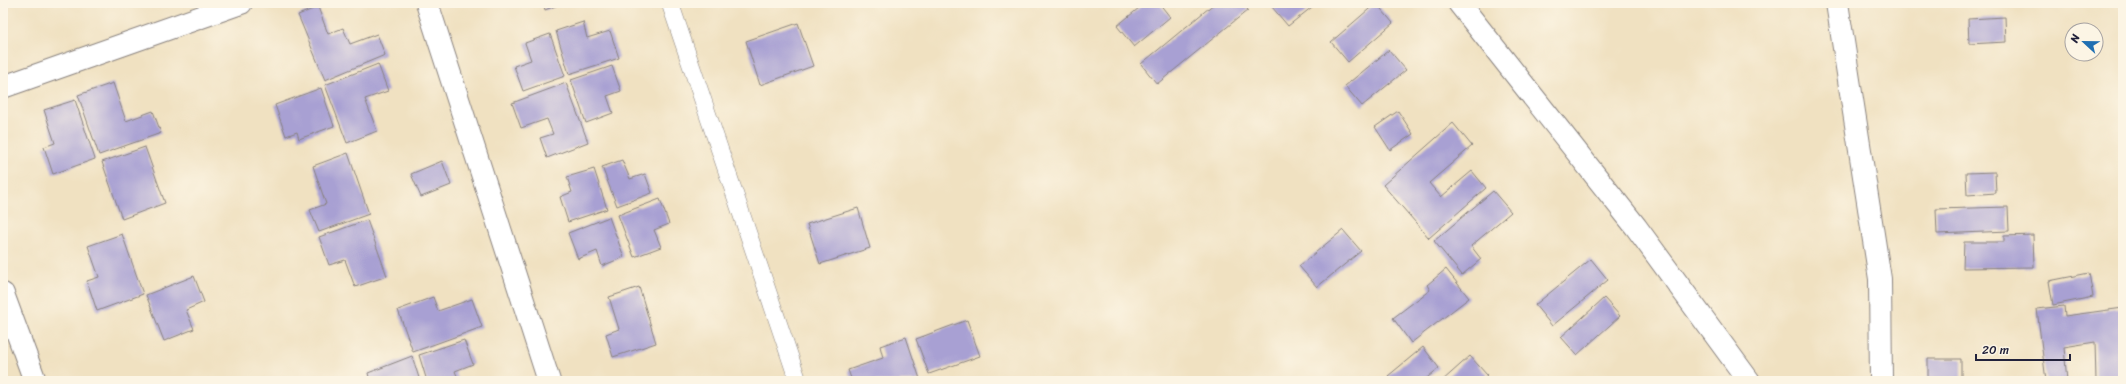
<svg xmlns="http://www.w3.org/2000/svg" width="2126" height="384" font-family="Sriracha,sans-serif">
	<rect width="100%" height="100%" fill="#fcf5e5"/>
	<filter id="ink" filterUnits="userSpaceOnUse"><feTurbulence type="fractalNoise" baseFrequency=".025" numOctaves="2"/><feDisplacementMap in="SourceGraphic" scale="8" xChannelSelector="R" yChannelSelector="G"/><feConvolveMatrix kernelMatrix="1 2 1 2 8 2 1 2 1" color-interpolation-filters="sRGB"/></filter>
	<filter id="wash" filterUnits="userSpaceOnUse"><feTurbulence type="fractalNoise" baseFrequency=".012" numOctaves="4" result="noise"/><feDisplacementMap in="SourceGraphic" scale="16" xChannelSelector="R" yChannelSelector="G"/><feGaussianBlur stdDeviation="0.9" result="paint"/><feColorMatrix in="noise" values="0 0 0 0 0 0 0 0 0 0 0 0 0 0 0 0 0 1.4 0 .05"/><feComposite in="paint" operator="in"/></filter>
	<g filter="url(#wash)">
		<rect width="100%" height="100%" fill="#f0e1c1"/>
		<g id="blocks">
			<path fill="#a8a0d3" d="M543,3H563L545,10Z
				M1145,3H1159L1170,17L1134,47L1117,26Z
				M1215,3H1242L1248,10L1157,84L1141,64Z
				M1276,3H1317L1288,26L1272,7Z
				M1376,3L1393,23L1348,62L1331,42Z
				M318,7L328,34L343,28L350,44L377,34L385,55L325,80L298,15Z
				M2005,17L2006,42L1969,44L1968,19Z
				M583,22L587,38L610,31L619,58L569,74L556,31Z
				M798,23L813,66L760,85L746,41Z
				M550,34L565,76L523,91L514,66L531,60L525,43Z
				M1389,50L1406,70L1362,106L1345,86Z
				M378,64L388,91L365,99L377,131L347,143L325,85Z
				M612,66L621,91L607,96L613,113L586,123L571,80Z
				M113,83L126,121L153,111L161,133L99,155L78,95Z
				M566,83L588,142L547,158L540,138L553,134L547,119L521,128L512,103Z
				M321,88L334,126L299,139L297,132L286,136L275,105Z
				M75,100L95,159L53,174L44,147L55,143L44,110Z
				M1398,111L1413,134L1390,150L1375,127Z
				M1453,123L1472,146L1429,183L1441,197L1472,171L1486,188L1429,238L1383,185Z
				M145,147L165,203L122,219L102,162Z
				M348,153L369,214L319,232L310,210L326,204L313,166Z
				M622,160L630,179L645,174L652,193L617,206L602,167Z
				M442,161L451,185L421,197L411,174Z
				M594,169L607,209L568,222L560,197L572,192L567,177Z
				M1995,172L1996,193L1967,195L1966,173Z
				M1493,191L1511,212L1471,246L1481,259L1462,275L1434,241Z
				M660,199L669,224L654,230L661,247L634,257L618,215Z
				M2008,207L2009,231L1937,234L1936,209Z
				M858,208L870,248L820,264L807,224Z
				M609,217L624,257L602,266L597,251L578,259L568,233Z
				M367,220L387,276L355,287L345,260L329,265L319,237Z
				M1343,230L1361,251L1317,287L1299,266Z
				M122,234L143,294L97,311L87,281L99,277L88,246Z
				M2033,235L2034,267L1963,268L1964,242H2004V236Z
				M1591,259L1608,280L1552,326L1535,305Z
				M1446,269L1469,298L1411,343L1393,318L1430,290L1427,285Z
				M2089,273L2093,297L2053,305L2049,281Z
				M194,276L204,302L186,310L194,329L164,341L146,295Z
				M639,287L656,343L613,357L606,334L619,329L609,297Z
				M433,297L438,311L472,299L482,327L413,352L398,310Z
				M1604,298L1620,316L1577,355L1561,337Z
				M2064,306L2065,316L2123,308V381H2096L2095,342L2064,347L2067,381H2046L2037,309Z
				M967,320L980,356L929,374L916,339Z
				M906,337L920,379L914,381H852L848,370L883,358L880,346Z
				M464,340L473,364L455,371L459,381H427L419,355Z
				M1423,347L1439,368L1423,381H1392L1388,376Z
				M412,356L420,381H370L368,373Z
				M1470,356L1487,375L1481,381H1442Z
				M1928,359H1961V381H1928Z"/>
		</g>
	</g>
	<g filter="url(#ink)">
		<use href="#blocks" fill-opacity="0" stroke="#89827e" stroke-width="1"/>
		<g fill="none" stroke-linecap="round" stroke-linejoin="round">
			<defs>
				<path id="service" d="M670,3L798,381"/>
				<path id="minor" d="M427,3L549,381
					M1459,3L1636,227L1749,381
					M1837,3L1880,279L1881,381
					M3,87L241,3
					M3,294L35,381"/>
			</defs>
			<use href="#service" stroke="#89827e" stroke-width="18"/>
			<use href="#minor" stroke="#89827e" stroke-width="24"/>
			<use href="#service" stroke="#fff" stroke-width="17"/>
			<use href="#minor" stroke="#fff" stroke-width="22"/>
		</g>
	</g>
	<rect width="2126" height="384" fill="none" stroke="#fcf5e5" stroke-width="16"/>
	<g transform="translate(2084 42) rotate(292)"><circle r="19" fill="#fcf5e5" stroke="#a5a1a1"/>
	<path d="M0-3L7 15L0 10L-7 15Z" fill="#1f6fb2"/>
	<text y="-6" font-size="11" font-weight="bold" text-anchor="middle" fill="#22223b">N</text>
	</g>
	<path d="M1976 354v6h94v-6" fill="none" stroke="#22223b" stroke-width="2"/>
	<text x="1982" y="354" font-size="12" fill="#22223b" stroke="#fcf5e5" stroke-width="3" paint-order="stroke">20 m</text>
</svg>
